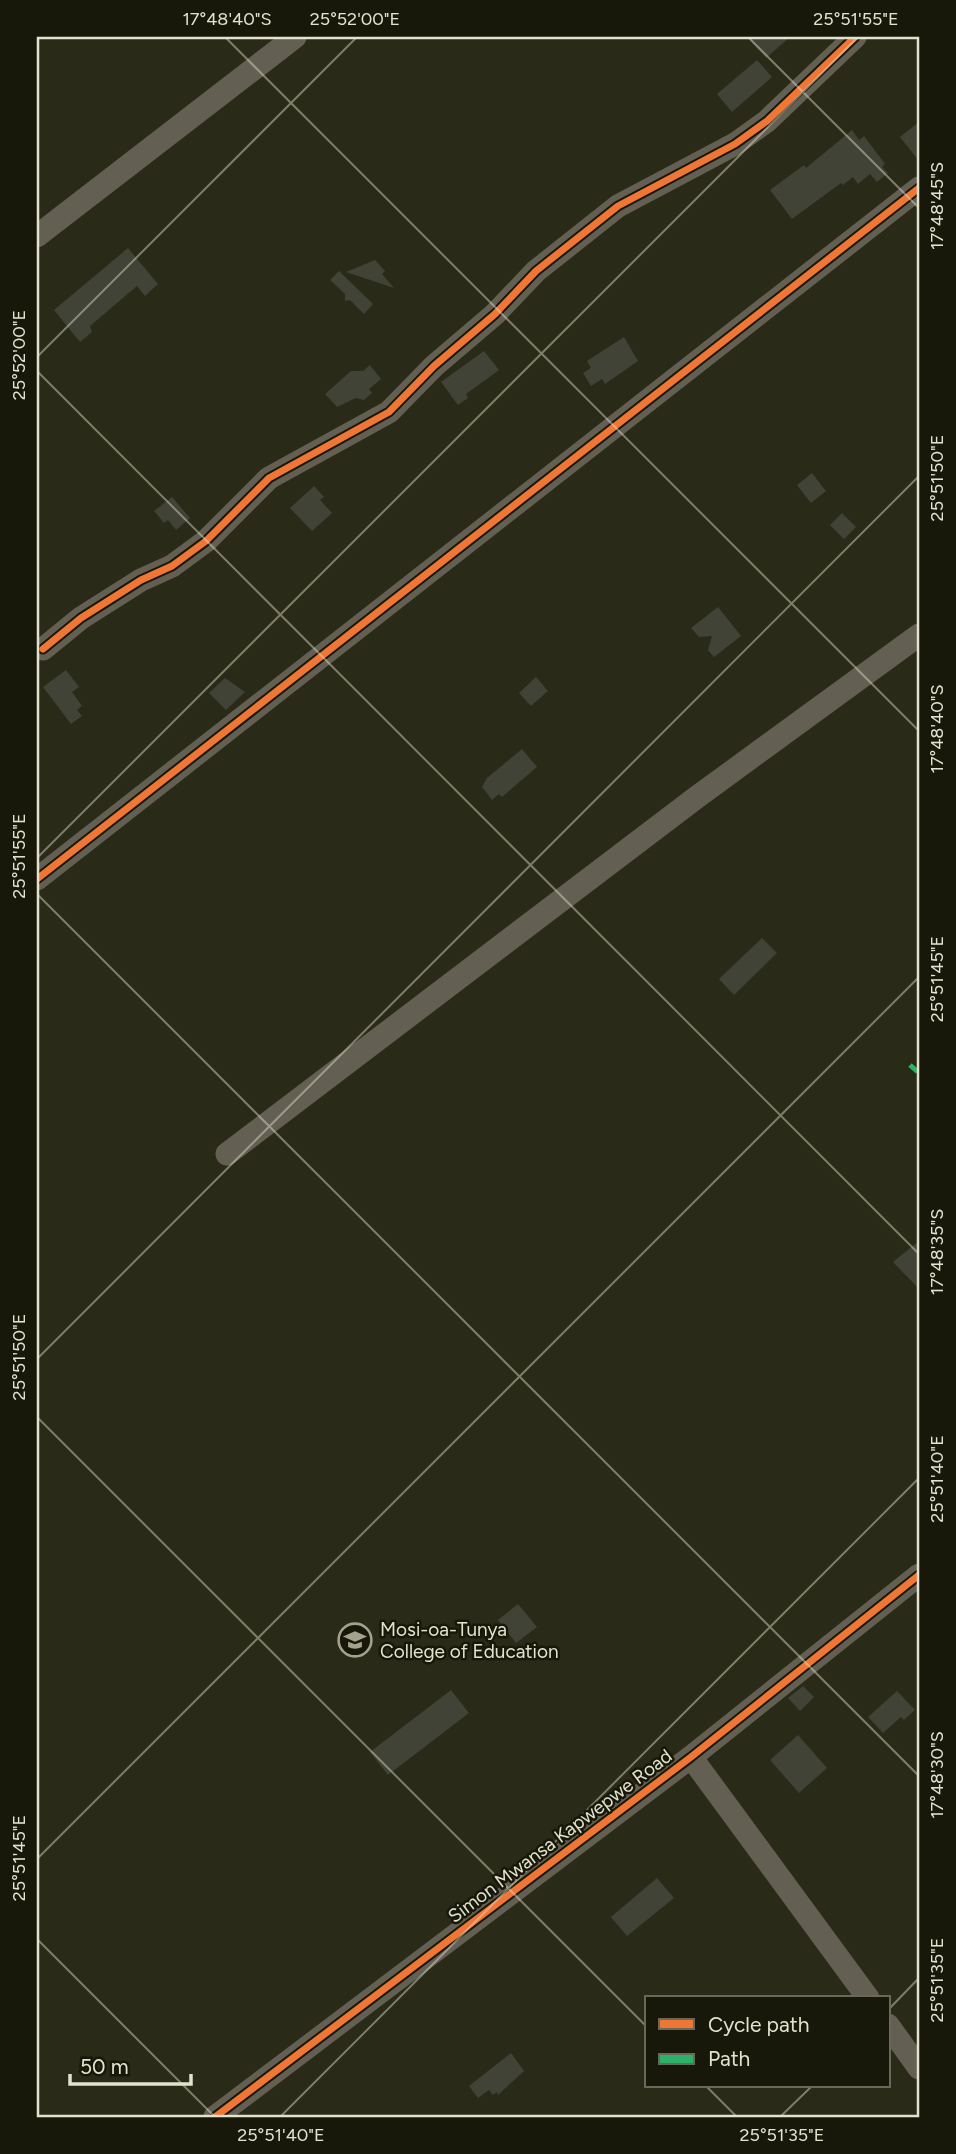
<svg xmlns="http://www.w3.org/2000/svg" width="956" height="2154" font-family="Figtree,sans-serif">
	<rect width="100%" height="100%" fill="#2a2a18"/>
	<path fill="#404335" d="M747,37H790L766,58Z
		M757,60L772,77L732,112L717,94Z
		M919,122V161L900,137Z
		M852,130L859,140L864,136L885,164L882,167L888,173L877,182L870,174L858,184L853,177L843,185L841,183L792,219L770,190L804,165L806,168Z
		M128,248L158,284L145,296L137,286L90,326L92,332L80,342L54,310Z
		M375,260L385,271L382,274L394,288L346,272Z
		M339,271L373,304L364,314L350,300L345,301V294L330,280Z
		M624,337L638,361L605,384L602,379L591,386L583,373L591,368L587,361Z
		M484,351L499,370L466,394L468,398L458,405L441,382Z
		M370,365L381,379L369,389L372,393L364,400L356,398L337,407L325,394L351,371H363Z
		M812,473L826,491L811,503L797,485Z
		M314,486L324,497L320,500L332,513L312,531L290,508Z
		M172,497L190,518L176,530L168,520L164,523L154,511Z
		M842,513L856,527L844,539L830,525Z
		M718,607L741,636L714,657L708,650L712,636L699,637L691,628Z
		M66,670L79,687L72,692L82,706L77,710L82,716L71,724L43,687Z
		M536,677L548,691L531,706L519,693Z
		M225,678L245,692L226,710L209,693Z
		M522,749L537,767L502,797L499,794L492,800L482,787L487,778Z
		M762,938L777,953L734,995L719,979Z
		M919,1241V1289L893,1262Z
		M518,1604L537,1627L516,1643L498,1620Z
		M803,1686L814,1697L800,1711L788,1698Z
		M451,1690L469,1713L388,1775L370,1752Z
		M897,1691L915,1710L904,1720L901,1717L883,1733L868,1717Z
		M798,1735L827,1768L799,1793L770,1760Z
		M657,1878L674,1898L627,1936L611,1917Z
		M511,2053L524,2071L498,2095L497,2092L493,2095L489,2090L478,2098L469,2086Z"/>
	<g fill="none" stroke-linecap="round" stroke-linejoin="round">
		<path stroke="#645f53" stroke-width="23" d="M37,236L295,37
			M43,649L81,618L141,580L172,566L206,541L269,478L389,412L434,366L495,314L536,271L618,206L735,144L767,121L855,37
			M37,879L919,188
			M227,1154L697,797L919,635
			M691,1757L868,1998
			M888,2025L919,2068
			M215,2117L691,1757L919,1575"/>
		<path stroke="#2db169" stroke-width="5" stroke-dasharray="10 5" stroke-linecap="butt" d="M910,1065L919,1073"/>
		<defs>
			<path id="cycleway" d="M43,649L81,618L141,580L172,566L206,541L269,478L389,412L434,366L495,314L536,271L618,206L735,144L767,121L855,37
				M37,879L919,188
				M215,2117L691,1757L919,1575"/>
		</defs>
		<use href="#cycleway" stroke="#18180a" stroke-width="11"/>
		<use href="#cycleway" stroke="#f07635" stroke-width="7"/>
	</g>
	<path fill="none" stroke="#e2e2cf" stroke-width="2" stroke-opacity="0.45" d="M225,37L919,731M748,37L919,208M37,357L357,37M37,371L919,1254M37,858L858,37M37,894L919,1776M37,1359L919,476M37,1417L646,2026M37,1859L919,977M37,1939L215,2117M888,2010L919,1978M706,2086L737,2117M280,2117L919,1478M780,2117L812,2086"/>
	<defs>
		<symbol id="university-ring" viewBox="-11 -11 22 22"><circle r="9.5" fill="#18180a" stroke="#a2a28f" stroke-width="1.5"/><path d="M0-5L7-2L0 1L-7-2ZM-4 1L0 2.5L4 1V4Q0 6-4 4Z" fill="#a2a28f"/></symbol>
	</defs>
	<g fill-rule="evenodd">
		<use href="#university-ring" x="336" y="1621" width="38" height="38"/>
	</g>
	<g text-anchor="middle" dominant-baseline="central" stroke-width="5" stroke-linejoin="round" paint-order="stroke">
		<g font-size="19" fill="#e2e2cf" stroke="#18180a" text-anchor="start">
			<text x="380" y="1629">Mosi-oa-Tunya<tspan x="380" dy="22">College of Education</tspan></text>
		</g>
		<g font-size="19" fill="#e2e2cf" stroke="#18180a">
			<text transform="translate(560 1836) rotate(-37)">Simon Mwansa Kapwepwe Road</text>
		</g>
	</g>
	<rect width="956" height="2154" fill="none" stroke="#18180a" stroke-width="77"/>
	<rect x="645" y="1996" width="245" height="91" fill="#18180a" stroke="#696959" stroke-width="2"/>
	<rect x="659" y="2019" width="35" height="10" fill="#f07635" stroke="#696959" stroke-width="2"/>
	<text x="708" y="2032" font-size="21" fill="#e2e2cf">Cycle path</text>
	<rect x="659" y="2054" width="35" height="10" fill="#2db169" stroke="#696959" stroke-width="2"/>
	<text x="708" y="2066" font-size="21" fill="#e2e2cf">Path</text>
	<path d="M70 2074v10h121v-10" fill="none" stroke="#e2e2cf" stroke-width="3.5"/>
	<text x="80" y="2074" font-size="21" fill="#e2e2cf" stroke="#18180a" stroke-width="5" paint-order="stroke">50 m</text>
	<rect x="38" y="38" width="880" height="2078" fill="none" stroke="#e2e2cf" stroke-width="2.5"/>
	<g font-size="18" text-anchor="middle" fill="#e2e2cf">
		<text x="227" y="25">17°48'40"S</text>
		<text x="355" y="25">25°52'00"E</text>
		<text x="856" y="25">25°51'55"E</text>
		<text transform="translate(937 206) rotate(-90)" y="6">17°48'45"S</text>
		<text transform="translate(19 355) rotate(-90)" y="6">25°52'00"E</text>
		<text transform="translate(937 478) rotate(-90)" y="6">25°51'50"E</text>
		<text transform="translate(937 729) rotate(-90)" y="6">17°48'40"S</text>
		<text transform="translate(19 856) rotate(-90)" y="6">25°51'55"E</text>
		<text transform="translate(937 979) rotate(-90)" y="6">25°51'45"E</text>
		<text transform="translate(937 1252) rotate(-90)" y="6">17°48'35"S</text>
		<text transform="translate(19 1357) rotate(-90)" y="6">25°51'50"E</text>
		<text transform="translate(937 1479) rotate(-90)" y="6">25°51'40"E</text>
		<text transform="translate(937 1775) rotate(-90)" y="6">17°48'30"S</text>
		<text transform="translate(19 1858) rotate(-90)" y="6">25°51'45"E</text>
		<text transform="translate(937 1980) rotate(-90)" y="6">25°51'35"E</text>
		<text x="281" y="2141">25°51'40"E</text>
		<text x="782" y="2141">25°51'35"E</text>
	</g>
</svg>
